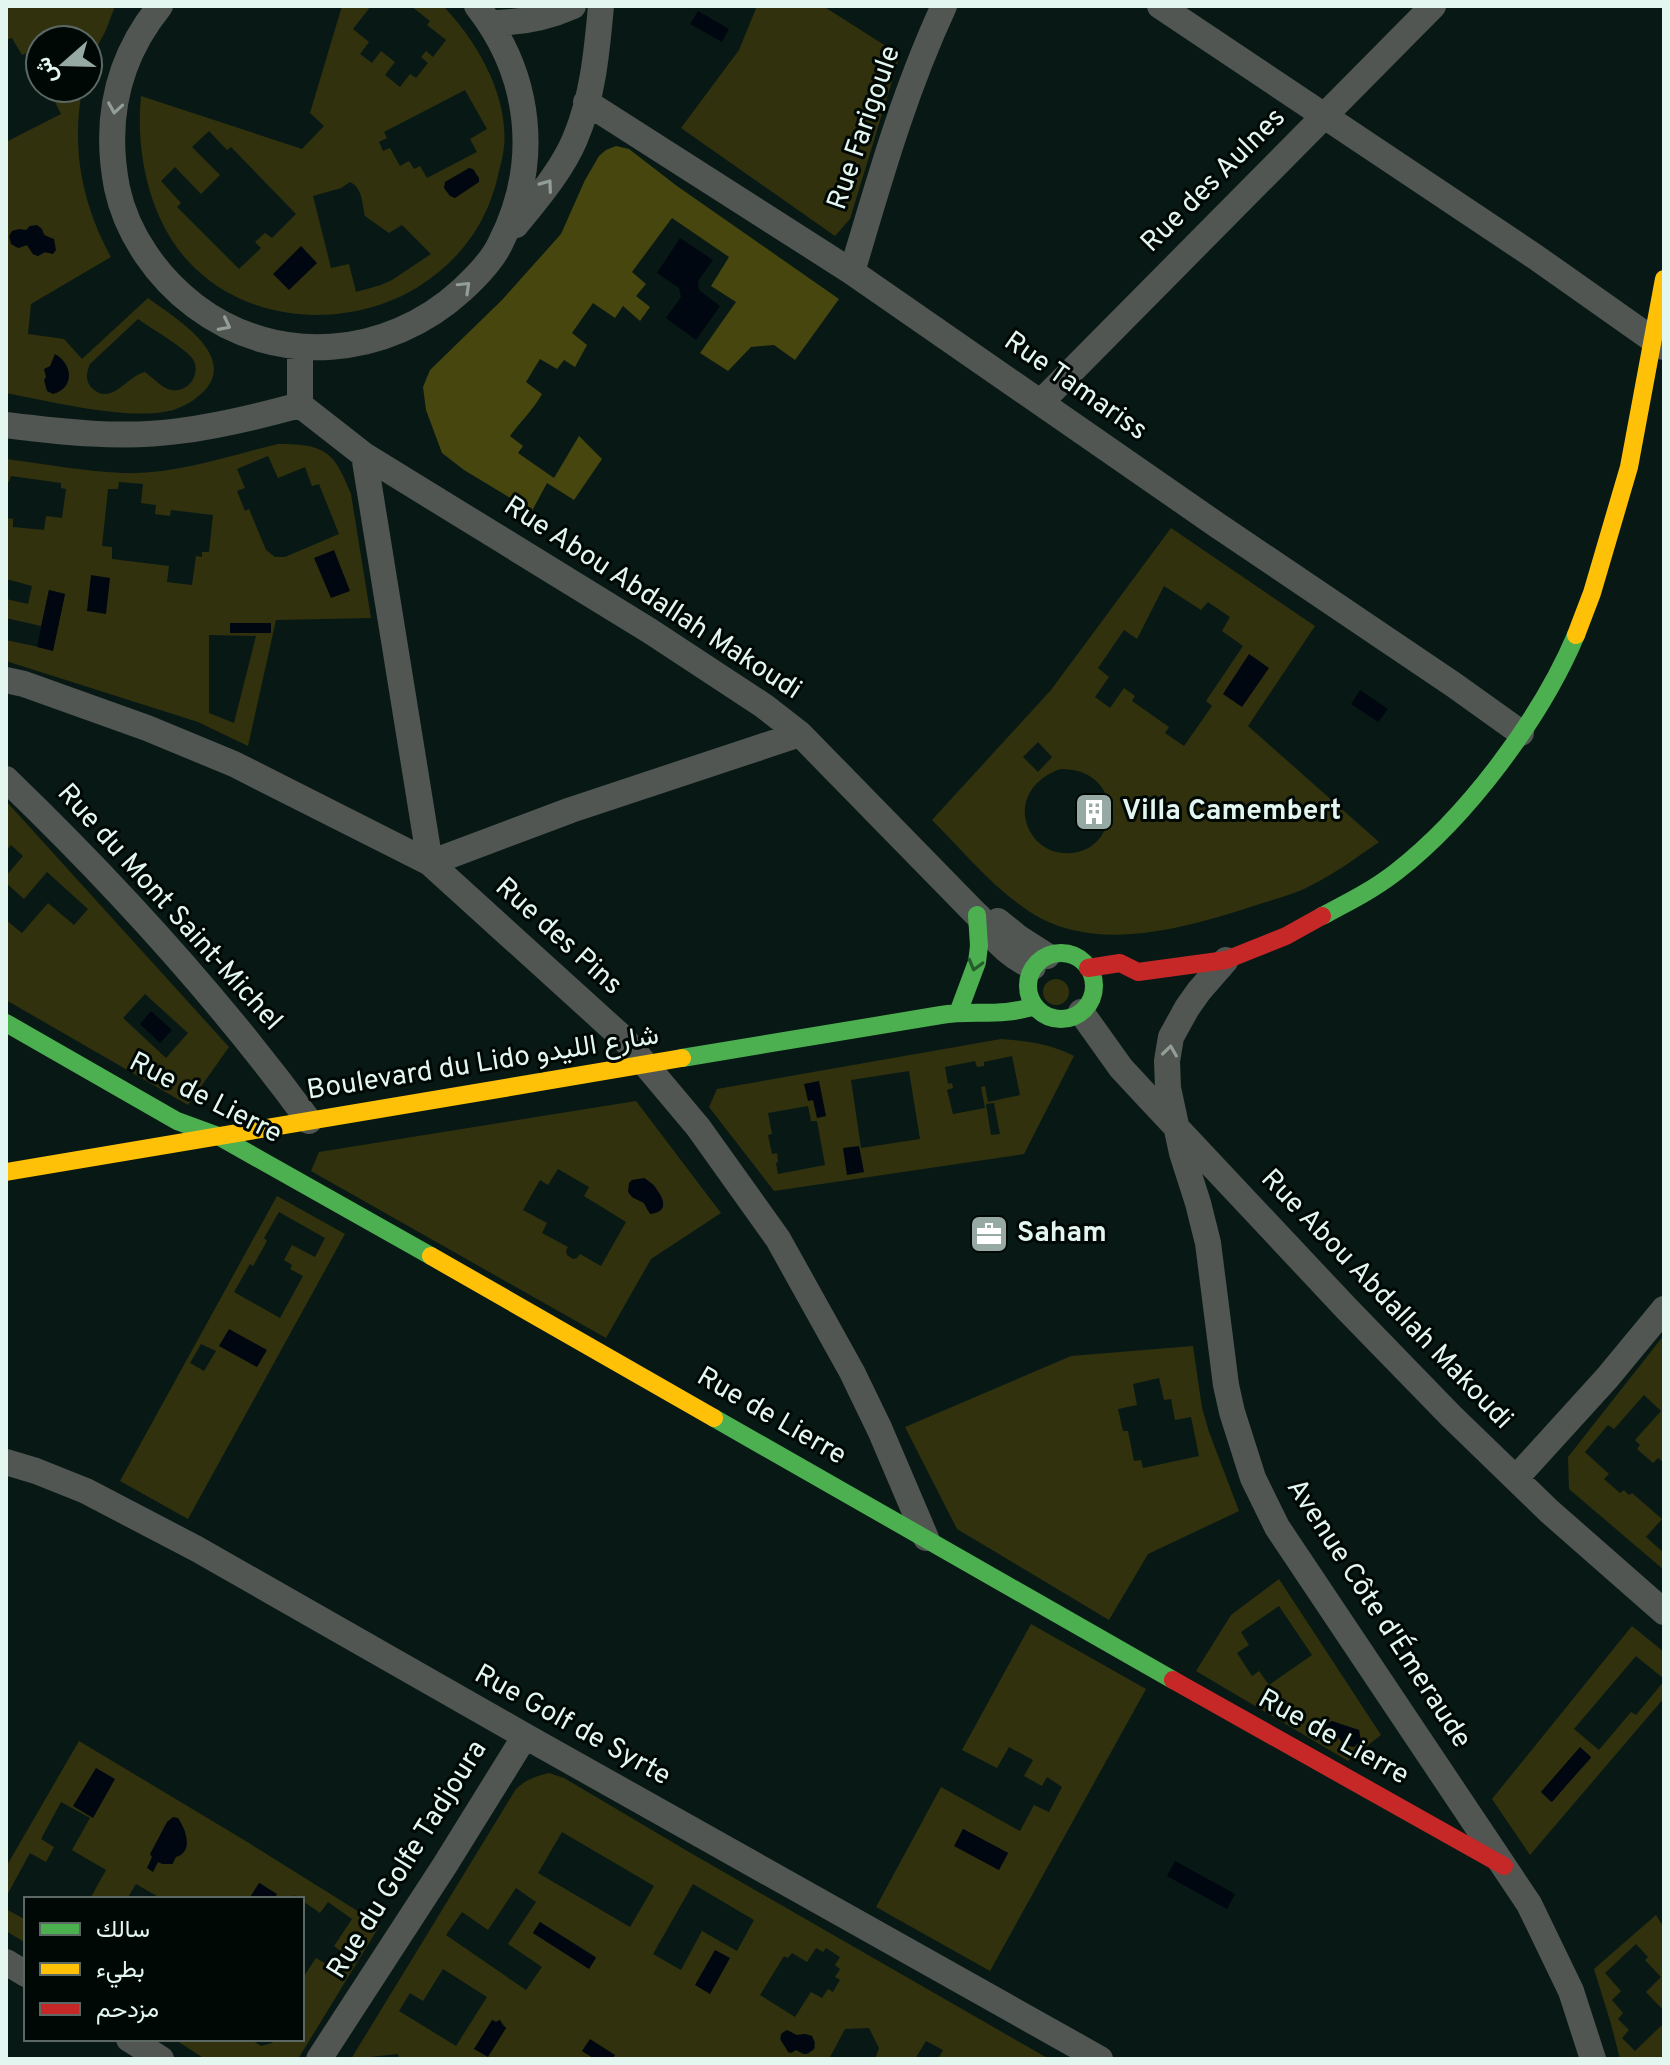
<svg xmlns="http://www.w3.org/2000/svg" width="1670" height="2065" font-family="Overpass,Vazirmatn,sans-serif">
	<rect width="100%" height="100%" fill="#081915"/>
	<path fill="#31310e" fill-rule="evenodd" d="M6,6H115L106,30L88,64V40H40V72L29,52L22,55L12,38L6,40Z
		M342,6H371L353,29L369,42L360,54L372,63L381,51L395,62L385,75L400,87L410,74L416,78L428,63L421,57L426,51L433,57L446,40L427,25L430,21L411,6H443C477,41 509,96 504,147C503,155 501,164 499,171C489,221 461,260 418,287C351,328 256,325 197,270C151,228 135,156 141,96L302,149L324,126L310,113ZM465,90L487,129L470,139L477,152L427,178L420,166L414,169L409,161L400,166L390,148L383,151L379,142L387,138L384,132ZM209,131L227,150L231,147L296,214L272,238L265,233L255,242L261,248L239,269L177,207L181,203L161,181L175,167L201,194L220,175L192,147ZM471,170H474L477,181L453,196H450L445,182ZM350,182C363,188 362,204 365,216L389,233L402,225L431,254L392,280L381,285L356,292L349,264L331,268L313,196L341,188Z
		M757,6H823L900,55L850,219L835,236L681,128L739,50Z
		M48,88H82C80,102 78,117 78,131C77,175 90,219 111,257L31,304L28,334L64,339L82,359L148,298C173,317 236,353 206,389C198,398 187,405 176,409C136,423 49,401 6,393V142L61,114ZM24,230L42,232L47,237L46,252L38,256L33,254L27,245L19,248ZM138,319C150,328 189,350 194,361C200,376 188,393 171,390C162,388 153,378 145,372C128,375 112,406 93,389C85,382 86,373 90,364Z
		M278,444C325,444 334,451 351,494L371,618L276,620L248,746L198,722L6,661V640L53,650L65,594L49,590L41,626L6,618V599L28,604L32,586L6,579V518L13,519V527L44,530L46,516L62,518L66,489L61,488V483L11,476L9,482H6V459C44,464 83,471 122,473C175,475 227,456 278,444ZM268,456L278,478L305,467L312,486L319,484L339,534L285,557H275L266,550L249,509L245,511L237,491L245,488L237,469ZM119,482L143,484L141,503L156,505L155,514L170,516L171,510L213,515L209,552H202V557L196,556L192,585L167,582L169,566L112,559V547L102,546L108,489H118ZM209,635L256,636L234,723L209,713Z
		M1171,528L1315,626L1248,726L1379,842C1357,857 1336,873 1312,885C1297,893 1282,897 1266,902C1195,925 1099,957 1030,912C993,888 963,851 932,820L1051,690ZM1164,586L1201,610L1208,602L1230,617L1222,631L1243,646L1206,701L1212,706L1184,746L1165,733L1169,727L1132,701L1135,696L1124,688L1110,708L1095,697L1109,677L1098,668L1124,630L1137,639ZM1038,742L1052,757L1038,772L1023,757ZM1061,769C1129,769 1120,857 1064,853C1054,853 1044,848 1037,841C1012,813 1028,779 1061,769Z
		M6,801L229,1047L188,1105L6,1000V920L22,933L48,903L74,925L88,909L47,872L24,899L6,883V876L23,856L11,845L6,851ZM145,994L188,1033L166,1058L123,1018Z
		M1043 992a13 13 0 1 1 26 0a13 13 0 1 1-26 0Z
		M1001,1039C1028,1041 1050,1044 1074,1056L1024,1154L774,1191L709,1107L717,1089ZM1012,1056L1020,1095L988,1102L985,1086L981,1087L985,1108L953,1114L947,1090L953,1088L952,1083L948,1084L945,1067L975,1061L977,1067L984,1066V1062ZM909,1071L920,1139L861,1148L851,1080ZM994,1103L1000,1134L991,1135L986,1104ZM808,1106L811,1121H817L825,1165L778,1174L776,1163L778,1162L777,1153L772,1154L768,1135L772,1134L768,1113Z
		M636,1101L721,1213L651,1259L606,1338L311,1171L319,1152ZM558,1169L589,1187L584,1196L626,1222L601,1266L580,1254L577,1258L573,1259L567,1255L566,1251L568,1247L542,1233L547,1223L523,1210L540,1180L548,1185ZM644,1178L654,1185L663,1201L660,1210L648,1211L644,1203L632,1197Z
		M277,1196L345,1234L188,1519L120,1481ZM279,1212L325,1238L315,1257L292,1245L284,1260L292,1265L290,1269L303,1276L280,1318L234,1292L250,1264L253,1266L267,1241L264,1238ZM201,1344L216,1351L204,1371L190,1363Z
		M1664,1335V1463L1658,1458L1653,1463L1637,1449L1640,1445L1635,1440L1661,1411L1644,1395L1614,1429L1608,1425L1585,1452L1609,1474L1604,1479L1620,1493L1624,1490L1629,1495L1632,1493L1662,1519L1646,1537L1664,1553V1570L1569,1489L1568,1457Z
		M1193,1346L1202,1408L1209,1432L1239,1511L1148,1554L1109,1620L957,1529L905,1427L1071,1356ZM1159,1378L1164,1400L1171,1399L1175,1420L1191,1417L1199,1456L1143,1468L1141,1460L1134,1461L1128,1431H1123L1118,1409L1137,1405L1133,1384Z
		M1279,1579L1381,1735L1348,1761L1196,1671L1231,1615ZM1279,1606L1312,1655L1269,1685L1259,1671L1252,1676L1237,1653L1249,1645L1241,1632Z
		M1031,1624L1146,1689L990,1971L876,1907L941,1787L1020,1831L1034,1805L1049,1812L1062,1787L1047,1777L1042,1786L1024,1776L1033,1760L1009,1747L997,1768L962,1750ZM963,1829L1008,1853L999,1870L955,1846Z
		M1632,1626L1664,1652V1679L1636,1656L1574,1729L1599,1750L1631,1712L1636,1715L1664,1681V1698L1530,1855L1492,1799ZM1580,1748L1591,1758L1551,1802L1541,1792Z
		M79,1741L249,1843L380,1925L298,2059H205L174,2039H250L261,2046L272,2043L276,2039L281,2041L288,2039H302V2005L305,2000L302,1998V1979L316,1958L333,1968L343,1953L334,1946L352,1919L328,1902L320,1913L294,1895L291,1899H274L276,1894L260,1883L249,1899H162L136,1884L127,1899H90L106,1870L72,1850L90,1818L61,1802L41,1839L54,1847L46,1862L30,1853L6,1897V1867ZM178,1818L185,1831L173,1864H163L158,1862L147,1868Z
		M549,1773L564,1778L689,1852L1049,2059H938L943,2050L926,2041L915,2059L894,2057L895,2059H875L879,2048L869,2028L845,2029L829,2059H612L615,2055L582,2051L595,2059H399L398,2054L351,2059L516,1789C526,1780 535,1776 549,1773ZM562,1832L654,1886L630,1927L538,1873ZM693,1884L754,1920L737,1951L702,1931L681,1970L653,1954ZM516,1888L536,1902L508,1944L542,1967L526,1990L446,1935L462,1912L488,1930ZM540,1922L596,1957L589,1968L533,1933ZM816,1948L823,1952L826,1948L840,1957L835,1965L840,1969L835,1977L840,1980L833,1992L828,1989L822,1998L811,1992L795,2017L760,1995L784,1956L788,1958L792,1953L807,1962ZM443,1969L487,1997L456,2046L399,2011L410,1993L423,2001ZM492,2020L496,2022L500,2020L506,2028L487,2057ZM785,2031H789L799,2036L803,2034L812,2036L815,2048L808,2054H803L796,2050L792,2052L786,2048L780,2039L781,2034Z
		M6,1909L26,1920V1943L6,1931Z
		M1656,1915L1664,1928V2011L1646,1992L1661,1977L1645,1960L1648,1957L1636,1944L1605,1973L1621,1991L1612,2000L1623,2013L1618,2019L1629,2030L1622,2038L1635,2051L1664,2023V2059H1620L1611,2024L1594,1969Z"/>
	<path fill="#46460e" d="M616,146L629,149L677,186L839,299L795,360L774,345L751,347L728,371L700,353L736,302L711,286L729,257L672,218L632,272L646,284L636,296L650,307L640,321L623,306L615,318L593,303L572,333L587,345L575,367L564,360L557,369L540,359L526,382L542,394C533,410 521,421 510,436L523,446L518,453L554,478L579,436L602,459L574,500L547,483L532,511L464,470L442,453L426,410L423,387L430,370L502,300L561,234L585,180L599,156L606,150Z"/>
	<path fill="#010711" d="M698,11L729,29L722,42L690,24Z
		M469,168L473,169L479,178V182L455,198L450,196L444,188L445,182Z
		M37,225L42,229L44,235L54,239L56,250L53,254L44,252L38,256L33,254L27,245L18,248L11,244L9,236L12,231L19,229L26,230L30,226Z
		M680,238L713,260L698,281L699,290L720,306L696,340L666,318L681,297L679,288L657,273Z
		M301,246L317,263L289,290L273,274Z
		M55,354C73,364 75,388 53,394L47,391L44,380L46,377L44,369L50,366Z
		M334,550L350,591L331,598L314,558Z
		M91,575L110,578L106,614L87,611Z
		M49,590L65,594L53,651L37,647Z
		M230,623H271V633H230Z
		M1249,654L1269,668L1242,707L1223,694Z
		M1360,690L1388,709L1378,722L1351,704Z
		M151,1011L172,1030L160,1043L140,1024Z
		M819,1081L826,1116L817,1118L813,1100L808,1101L804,1084Z
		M859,1146L864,1172L847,1175L843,1148Z
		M644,1178C658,1186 676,1212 650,1214L644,1203L632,1197L628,1192L629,1183L632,1180Z
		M229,1329L267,1350L257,1367L219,1346Z
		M1332,1721L1359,1730L1361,1740L1354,1747L1344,1745L1335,1733L1326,1728L1325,1724Z
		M1580,1747L1591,1757L1552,1802L1541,1792Z
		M96,1768L115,1779L93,1818L73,1806Z
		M173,1817L178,1818C186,1830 194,1852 176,1857L172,1864H163L158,1862L153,1872L147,1868L152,1857L150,1854L167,1822Z
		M963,1829L1008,1853L999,1870L954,1846Z
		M1175,1861L1235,1894L1227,1909L1167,1876Z
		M259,1883L277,1894L274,1899H249Z
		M540,1922L596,1958L589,1969L533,1933Z
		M715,1950L730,1958L710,1994L695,1985Z
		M492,2020L496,2022L500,2020L502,2025L506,2028L488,2057L474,2049Z
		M787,2030L796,2035L805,2034L812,2036L815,2043L813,2050L805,2054L796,2050L791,2053L788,2052L781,2040V2034Z
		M590,2039L615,2055L612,2059H595L582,2051Z"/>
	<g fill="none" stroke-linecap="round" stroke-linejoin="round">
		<path stroke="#515652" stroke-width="26" d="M160,6C117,59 104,121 117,188C127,235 158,278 195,306C277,368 388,358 462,290C475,278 492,261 500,244C541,164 532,76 477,6
			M1160,6L1534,256L1663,347
			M490,23C519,23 546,18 573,6
			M586,102L852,272L1217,525L1454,685L1521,733
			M516,225C537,199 562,170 575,139C593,97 597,50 601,6
			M852,272C879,181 904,92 944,6
			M300,347V405L364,455L650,631L764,706L800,734L975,913C984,920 985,926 991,934C1002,948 1018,960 1033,967
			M1041,402L1433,6
			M6,425C62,432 122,439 179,431C220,426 260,416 300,405
			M364,455L430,863L571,810L800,734
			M6,680L24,684L147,728L234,764L430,863L624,1039L698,1127L778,1239L852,1372L880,1430L926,1538
			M6,779C116,885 219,998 309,1121
			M998,921L1019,938L1047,956
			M1226,960L1199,991L1187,1008L1171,1037L1167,1061L1168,1088L1182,1153L1198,1203L1208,1243L1226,1385L1232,1412L1253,1478L1277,1527L1529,1904L1571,1991L1593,2059
			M1081,1012L1121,1068L1147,1096L1347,1309L1451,1416L1549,1511L1664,1612
			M6,1462L36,1471L86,1491L197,1549L525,1736L1100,2059
			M1516,1478L1607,1378L1664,1309
			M6,1962L26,1974
			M129,2039L161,2059
			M319,2059L445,1865L525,1736"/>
		<path stroke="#4caf50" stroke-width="18" d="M1322,916C1347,903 1373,890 1396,872C1467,817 1541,718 1576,635
			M1028 986a33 33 0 1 1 66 0a33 33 0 1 1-66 0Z
			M958,1013L977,962L979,946L977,915
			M6,1023L177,1121L218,1136L431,1256
			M682,1058L941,1015C972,1010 1004,1017 1034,1006
			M714,1418L1173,1680"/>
		<path stroke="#ffc107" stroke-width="18" d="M1576,635L1592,593L1629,467L1664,279
			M6,1172L682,1058
			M431,1256L714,1418"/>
		<path stroke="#c62828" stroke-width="18" d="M1088,968L1120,963L1138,972L1226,960L1286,936L1322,916
			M1173,1680L1504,1866"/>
	</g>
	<defs><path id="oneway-chevron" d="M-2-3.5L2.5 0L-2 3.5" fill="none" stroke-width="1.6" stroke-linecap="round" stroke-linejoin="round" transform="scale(2)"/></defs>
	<g stroke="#939e99">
		<use href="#oneway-chevron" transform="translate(115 108) rotate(99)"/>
		<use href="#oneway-chevron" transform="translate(547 185) rotate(-54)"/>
		<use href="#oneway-chevron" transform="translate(465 287) rotate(-44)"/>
		<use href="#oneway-chevron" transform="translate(225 325) rotate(27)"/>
		<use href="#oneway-chevron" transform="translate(1170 1051) rotate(-82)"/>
	</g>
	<use stroke="#265c2a" href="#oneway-chevron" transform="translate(975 965) rotate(105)"/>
	<defs>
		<symbol id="building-square" viewBox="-11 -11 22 22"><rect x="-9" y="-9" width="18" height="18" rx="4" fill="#96a9a3" stroke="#000805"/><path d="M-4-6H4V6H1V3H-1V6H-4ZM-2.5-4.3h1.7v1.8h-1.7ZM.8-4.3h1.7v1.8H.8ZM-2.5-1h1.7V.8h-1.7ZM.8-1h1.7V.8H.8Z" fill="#fff"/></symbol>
		<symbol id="office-square" viewBox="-11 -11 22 22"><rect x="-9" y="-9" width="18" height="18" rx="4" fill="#96a9a3" stroke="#000805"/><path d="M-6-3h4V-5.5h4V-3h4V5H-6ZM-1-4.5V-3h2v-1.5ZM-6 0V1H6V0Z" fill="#fff"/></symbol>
	</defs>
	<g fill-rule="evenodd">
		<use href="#building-square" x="1072" y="790" width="44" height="44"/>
		<use href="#office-square" x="967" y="1212" width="44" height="44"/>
	</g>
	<g text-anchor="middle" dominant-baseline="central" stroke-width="6" stroke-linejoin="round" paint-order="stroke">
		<g font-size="28" fill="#e3f7f0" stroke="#000805">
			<text transform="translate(865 128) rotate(-71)">Rue Farigoule</text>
			<text transform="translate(1214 181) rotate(-45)">Rue des Aulnes</text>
			<text transform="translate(1075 387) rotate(35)">Rue Tamariss</text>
			<text transform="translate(652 599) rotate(33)">Rue Abou Abdallah Makoudi</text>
			<text transform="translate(169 908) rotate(48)">Rue du Mont Saint-Michel</text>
			<text transform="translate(558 937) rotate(42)">Rue des Pins</text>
			<text transform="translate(483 1064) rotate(-9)">Boulevard du Lido شارع الليدو</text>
			<text transform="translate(205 1099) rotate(27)">Rue de Lierre</text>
			<text transform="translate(1386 1300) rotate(46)">Rue Abou Abdallah Makoudi</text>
			<text transform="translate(771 1417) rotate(30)">Rue de Lierre</text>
			<text transform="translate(1378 1614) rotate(57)">Avenue Côte d'Émeraude</text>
			<text transform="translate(572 1726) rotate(29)">Rue Golf de Syrte</text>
			<text transform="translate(1333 1738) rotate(29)">Rue de Lierre</text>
			<text transform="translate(408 1860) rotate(-58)">Rue du Golfe Tadjoura</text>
		</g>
		<g font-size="28" font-weight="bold" fill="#e3f7f0" stroke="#000805" text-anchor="start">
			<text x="1122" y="812">Villa Camembert</text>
			<text x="1017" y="1234">Saham</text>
		</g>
	</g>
	<rect width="1670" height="2065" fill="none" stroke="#e3f7f0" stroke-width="16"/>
	<rect x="24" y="1897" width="280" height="144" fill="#000805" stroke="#5b6863" stroke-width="2"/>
	<rect x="40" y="1923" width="40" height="12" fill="#4caf50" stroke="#5b6863" stroke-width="2"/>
	<text x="96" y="1937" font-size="24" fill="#e3f7f0">سالك</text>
	<rect x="40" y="1963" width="40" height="12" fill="#ffc107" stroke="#5b6863" stroke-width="2"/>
	<text x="96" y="1977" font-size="24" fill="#e3f7f0">بطيء</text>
	<rect x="40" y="2003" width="40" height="12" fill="#c62828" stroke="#5b6863" stroke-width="2"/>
	<text x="96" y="2017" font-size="24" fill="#e3f7f0">مزدحم</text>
	<g transform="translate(64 64) rotate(250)"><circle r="38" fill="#000805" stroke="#5b6863" stroke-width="2"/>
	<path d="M0-6L14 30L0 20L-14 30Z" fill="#96a9a3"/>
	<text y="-12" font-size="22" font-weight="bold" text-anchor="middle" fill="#e3f7f0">ش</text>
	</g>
</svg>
